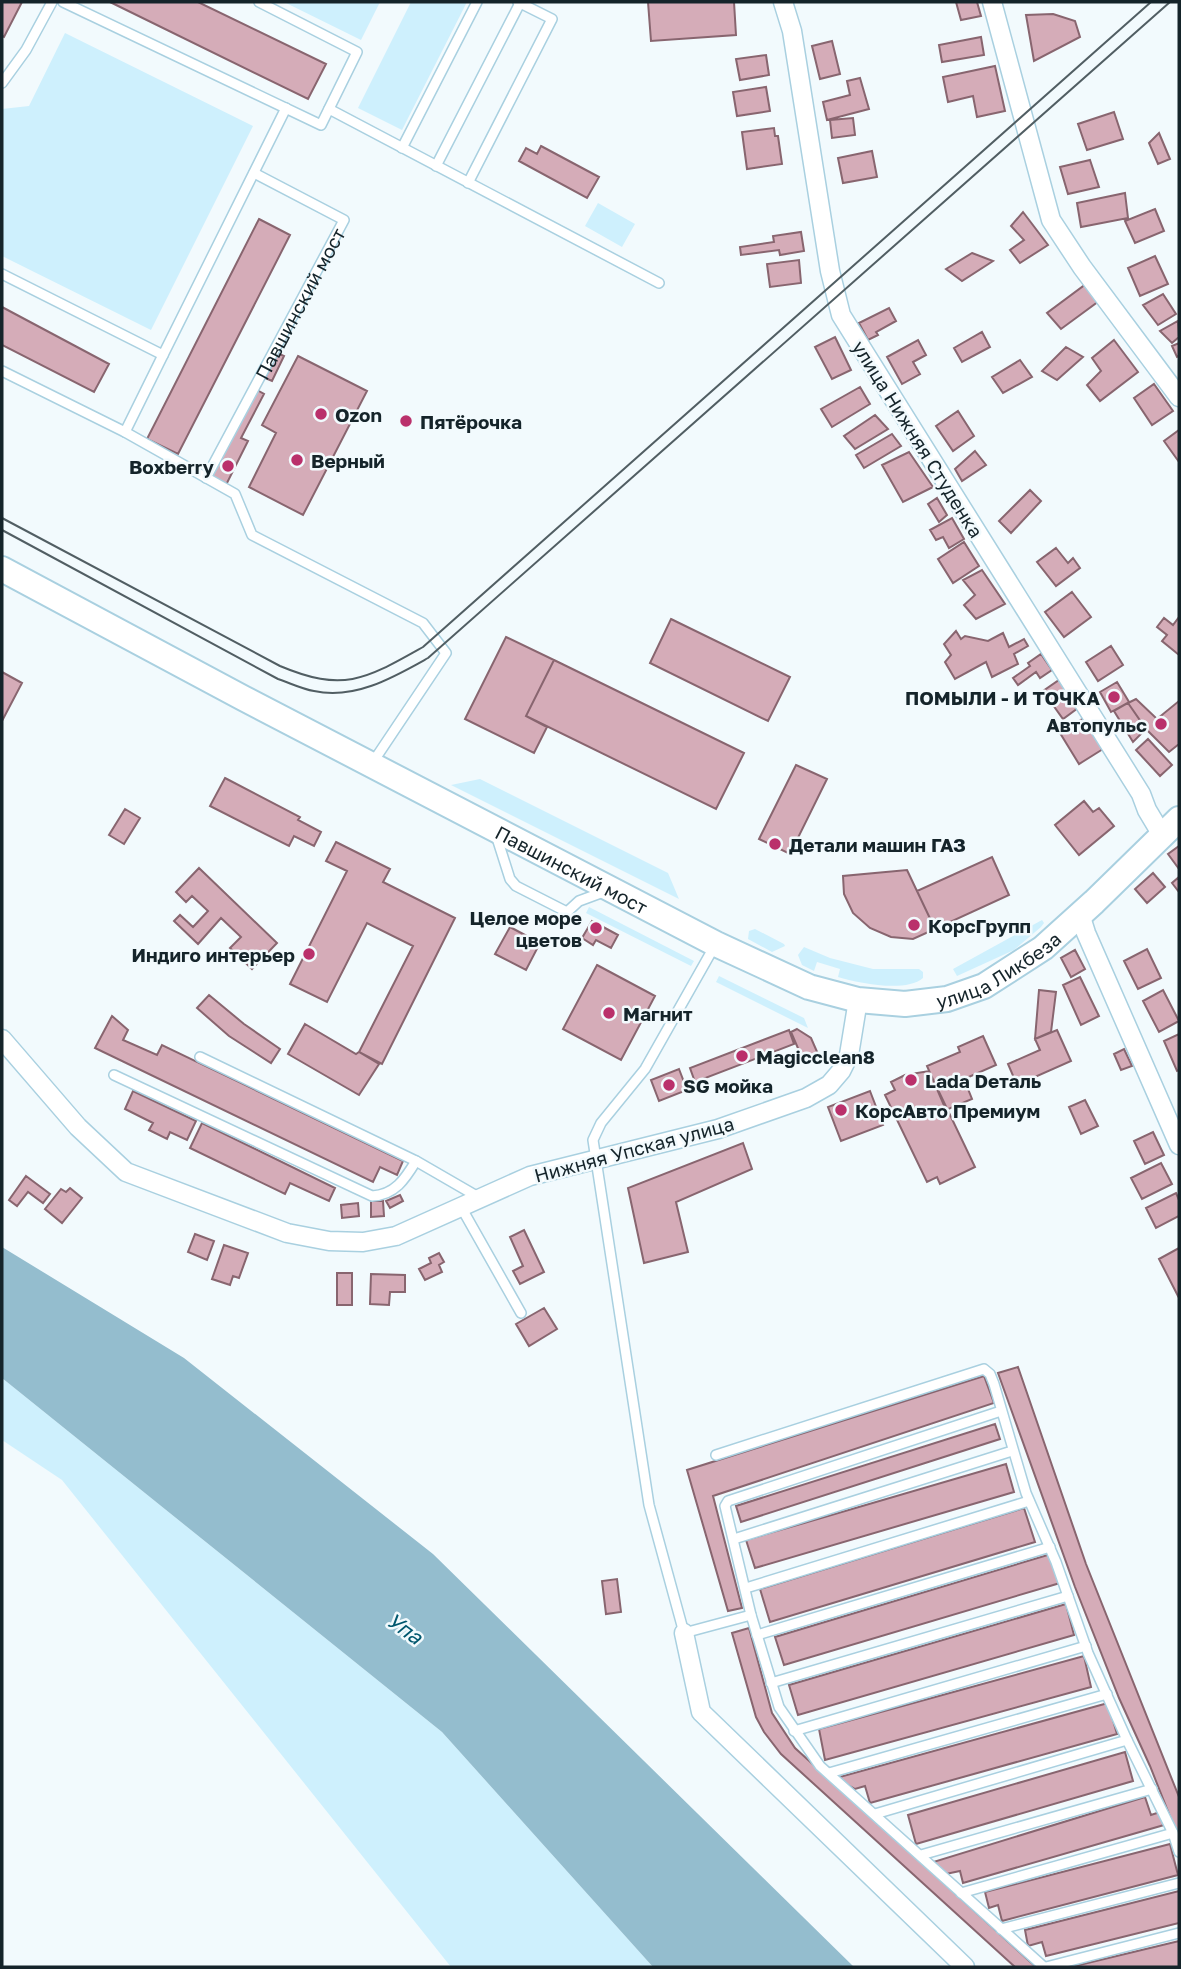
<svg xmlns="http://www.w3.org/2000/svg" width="1181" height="1969" font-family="'Golos Text',sans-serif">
	<rect width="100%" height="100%" fill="#f2fafd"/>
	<path fill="#cef0fd" d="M284,2H380L361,40Z
		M411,2H467L402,130L358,108Z
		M65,33L253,126L151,330L2,256V109L29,106Z
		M598,203L635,224L622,247L585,226Z
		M480,779L668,873L679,899L451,785Z
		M589,907L694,961L691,966L586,913Z
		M1042,920L1044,923L1041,927L1014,950L957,976L953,969Z
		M755,929L784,944L785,946L772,952L748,939L749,931Z
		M804,947L830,958L873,969H919L923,972V978C906,993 858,983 838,977L840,969L817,962L814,971L802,965L798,955Z
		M719,976L804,1018L808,1028L716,982Z
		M2,1378L442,1732L653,1967H451L62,1480L2,1440Z"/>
	<path fill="#94bdce" d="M2,1247L184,1358L433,1554L854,1967H653L442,1732L2,1378Z"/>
	<path fill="#d5acb8" stroke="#88656f" stroke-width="2" d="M2,2H22L4,37L2,36Z
		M110,2H198L326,64L308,99Z
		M648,2H734L736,35L651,41Z
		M956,2H977L981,16L961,20Z
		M1053,14L1075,21L1080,37L1034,61L1026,15Z
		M981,37L984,55L942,62L939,45Z
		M832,41L840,74L820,79L812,46Z
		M766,55L769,75L740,80L736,59Z
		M995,66L1005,111L977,117L973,96L948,102L943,77Z
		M860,78L869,109L827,120L823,102L850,95L847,81Z
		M766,87L770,111L737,116L733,92Z
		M1114,112L1123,139L1087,150L1078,124Z
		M853,118L855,135L832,138L830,120Z
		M774,128L775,136H778L782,164L747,169L742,132Z
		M1159,133L1170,159L1158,164L1149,143Z
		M541,146L599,177L587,198L519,161L526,148L537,154Z
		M872,151L877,177L843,183L838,158Z
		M1090,160L1099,187L1068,194L1060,167Z
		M1125,193L1128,218L1081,227L1077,203Z
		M1155,209L1164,231L1135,243L1125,221Z
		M1023,212L1048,245L1020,263L1010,250L1024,240L1011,226Z
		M259,219L290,235L178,454L147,439Z
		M801,232L804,251L780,255L779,250L741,255L740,247L774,242L773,236Z
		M972,253L993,261L962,281L946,269Z
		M1155,256L1168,284L1140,296L1128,268Z
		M799,260L801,283L770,287L767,264Z
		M1086,284L1099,301L1061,329L1047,313Z
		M1163,294L1176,314L1158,325L1143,305Z
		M2,307L109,364L94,392L2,345Z
		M889,308L896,321L876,332L878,335L868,340L859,323Z
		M1178,321L1179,337L1172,343L1160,331Z
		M982,332L990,347L962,362L954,348Z
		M835,337L851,370L832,379L815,347Z
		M918,340L926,355L913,362L920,374L902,384L887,357Z
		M1114,340L1138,372L1100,401L1087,385L1101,371L1092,358Z
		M1179,343V356L1177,357L1172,346Z
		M1066,347L1083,357L1057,380L1042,371Z
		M277,353L284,356L272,381L265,378Z
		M298,356L367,391L303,515L249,487L276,433L262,425Z
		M1020,360L1032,377L1003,393L992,377Z
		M1154,384L1173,411L1152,425L1134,398Z
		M860,387L870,404L832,427L821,409Z
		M257,390L264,394L241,438L248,441L225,487L210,479Z
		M958,411L974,436L953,451L936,426Z
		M875,415L888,429L855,449L844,436Z
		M1179,430V462L1164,441Z
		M892,434L901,446L864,468L856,455Z
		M975,451L986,465L962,481L955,469Z
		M909,452L933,487L903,502L882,465Z
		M1030,490L1041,501L1011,533L999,521Z
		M937,498L947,515L939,522L928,504Z
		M952,518L964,539L949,548L943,537L936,540L930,530Z
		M964,542L979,566L953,583L938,559Z
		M1056,548L1068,563L1073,558L1080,568L1056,586L1037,562Z
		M982,570L1005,604L976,619L964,605L975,595L963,580Z
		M1072,592L1091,617L1064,637L1045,612Z
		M1179,617V655L1162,641L1167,635L1157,627L1164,618L1173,625Z
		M671,619L790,677L768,721L650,663Z
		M956,631L961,639L965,636L988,641L1003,633L1009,647L1024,639L1028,646L1014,654L1018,664L992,677L986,662L955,679L945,662L951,655L944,644Z
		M506,637L554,660L526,716L547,727L534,753L465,719Z
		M1111,646L1123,665L1098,681L1086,662Z
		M1041,654L1052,670L1040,678L1036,672L1018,685L1013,678L1030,666L1028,663Z
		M554,660L744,753L716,809L526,716Z
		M2,672L22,683L2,721Z
		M1059,680L1078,708L1063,719L1043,691Z
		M1117,682L1129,702L1111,712L1100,692Z
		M1136,699L1157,719L1179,701V744L1169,752L1146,729L1128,703Z
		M1128,703L1146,729L1133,742L1114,711Z
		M1084,718L1103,749L1079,764L1060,733Z
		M1148,739L1172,765L1160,776L1136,750Z
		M796,765L827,779L790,854L759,839Z
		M225,778L300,817L298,820L321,832L314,846L294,836L289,846L210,806Z
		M1084,801L1093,812L1099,808L1114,826L1079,855L1055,825Z
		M125,809L140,818L124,844L109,835Z
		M336,842L390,869L383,882L455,918L382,1064L359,1052L413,946L367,923L327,1002L290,984L347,871L326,861Z
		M1179,846V869L1168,854Z
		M992,857L1009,895L935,929L917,891Z
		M199,868L277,943L252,969L230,948L241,937L221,918L198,944L174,921L180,915L193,927L208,911L192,896L186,902L176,892Z
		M907,870L935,929L913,939L891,937L870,928L853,913L844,894L843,876Z
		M1153,873L1165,887L1147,903L1135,889Z
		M1179,877V892L1172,883Z
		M592,921L618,935L611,948L596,940L593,945L582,938Z
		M510,927L540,943L526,970L495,954Z
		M1147,949L1161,978L1138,989L1124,961Z
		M1075,950L1085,969L1071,977L1061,958Z
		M597,965L655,996L621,1060L563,1029Z
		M1080,977L1099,1016L1081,1025L1063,985Z
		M1039,990L1056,992L1051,1032L1035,1039Z
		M1163,990L1179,1021L1159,1032L1143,1001Z
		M209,995L244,1024L280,1049L271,1063L229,1036L197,1008Z
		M112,1016L128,1030L123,1040L157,1055L162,1045L403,1161L397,1175L380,1167L373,1182L95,1048Z
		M305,1024L356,1054L359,1052L379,1064L359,1095L288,1054Z
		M797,1029L811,1038L818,1054L803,1060L791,1032Z
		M789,1030L794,1044L695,1082L690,1068Z
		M1057,1030L1071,1061L1017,1085L1008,1064L1040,1050L1035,1039Z
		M1179,1034V1070L1177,1071L1164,1041Z
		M983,1036L996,1065L964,1079L972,1099L946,1110L927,1066L960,1052L958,1047Z
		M1124,1049L1132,1066L1121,1070L1114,1054Z
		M679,1069L687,1090L659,1101L651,1080Z
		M929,1071L975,1167L940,1184L937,1177L927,1182L885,1095L895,1090L891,1082L905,1075Z
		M133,1091L196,1121L187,1140L170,1132L167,1139L149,1130L153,1123L125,1109Z
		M870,1091L883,1125L841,1141L828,1107Z
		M1085,1100L1098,1126L1081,1134L1069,1107Z
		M202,1123L335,1188L329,1201L290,1183L285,1194L190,1148Z
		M1153,1132L1164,1155L1145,1164L1134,1141Z
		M743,1143L752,1169L676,1202L688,1252L644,1263L628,1188Z
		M1161,1163L1172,1184L1142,1199L1131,1178Z
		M26,1176L50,1194L43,1203L28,1192L17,1206L9,1200Z
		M70,1188L82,1198L62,1223L45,1209L61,1189L66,1192Z
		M1176,1193L1179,1200V1216L1156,1228L1146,1208Z
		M400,1195L403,1201L390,1208L386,1201Z
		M371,1201H383L384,1216L371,1217Z
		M358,1203L359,1216L342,1218L341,1205Z
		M524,1230L544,1272L520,1284L513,1271L523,1266L510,1237Z
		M195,1234L214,1241L207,1260L188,1252Z
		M224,1245L248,1253L239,1278L233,1276L230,1285L212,1279Z
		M1179,1248V1295L1178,1296L1159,1259Z
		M439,1253L444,1262L439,1265L442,1272L425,1280L419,1269L431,1263L429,1258Z
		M337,1273H352V1305H337Z
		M371,1274L405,1275V1292H390L389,1305L370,1304Z
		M544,1308L557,1329L529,1346L516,1324Z
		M1018,1367L1086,1564L1179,1797V1839L1150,1766L1119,1698L1075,1587L998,1373Z
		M984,1376L994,1403L713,1496L742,1608L728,1611L687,1470Z
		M995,1424L1000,1439L741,1522L736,1506Z
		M1006,1464L1014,1492L755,1568L746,1540Z
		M1024,1508L1035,1542L770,1622L760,1589Z
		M1051,1554L1060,1583L784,1665L775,1637Z
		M617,1579L621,1612L606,1614L602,1581Z
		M1066,1604L1074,1635L798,1715L789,1685Z
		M749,1628L772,1713L795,1748L1036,1967H1015L781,1754L764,1732L756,1717L732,1633Z
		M1084,1656L1091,1687L825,1760L819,1729Z
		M1108,1703L1117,1734L870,1803L865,1786L855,1789L836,1778Z
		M1125,1752L1133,1781L916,1844L908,1815Z
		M1145,1797L1151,1815L1160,1812L1164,1825L963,1883L960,1871L946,1874L930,1863Z
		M1170,1844L1178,1875L1002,1921L998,1905L989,1908L985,1892Z
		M1179,1891V1923L1046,1956L1042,1942L1028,1946L1025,1930Z
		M1179,1941V1967H1071Z"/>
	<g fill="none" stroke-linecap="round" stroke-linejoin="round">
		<defs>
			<g id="service">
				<path d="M63,2L321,125L357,52L259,2"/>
				<path d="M2,83L26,50L52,2"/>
				<path d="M329,109L659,283"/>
				<path d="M402,148L477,2"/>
				<path d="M436,166L520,3"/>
				<path d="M468,183L552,19L518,2"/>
				<path d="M2,274L163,355L125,432"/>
				<path d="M163,355L286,108"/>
				<path d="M2,371L125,432L235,494L252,535L423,623L446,653L373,762"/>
				<path id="s1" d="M206,478L344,220L254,173"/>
				<path d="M496,835L510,879L516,886L567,912L579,901L606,891"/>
				<path d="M714,947L645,1069L601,1123L593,1140L649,1505L684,1633L751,1615"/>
				<path d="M200,1057L416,1161L480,1198"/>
				<path d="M114,1075L372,1196C395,1195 405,1179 416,1161"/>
				<path d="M461,1207L521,1313"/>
				<path d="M1001,1411L728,1501L725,1506L751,1615L779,1707L820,1766L1044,1967"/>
				<path d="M716,1455L984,1369L990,1374L994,1384L1026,1493L1056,1562L1088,1653L1127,1740L1173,1833L1179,1852"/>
				<path d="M734,1539L1012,1451"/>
				<path d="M746,1588L1029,1501"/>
				<path d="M757,1635L1050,1547"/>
				<path d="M771,1683L1068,1596"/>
				<path d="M794,1731L1086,1646"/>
				<path d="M829,1773L1107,1694"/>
				<path d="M875,1814L1127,1740"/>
				<path d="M921,1855L1152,1789"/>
				<path d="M961,1893L1173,1833"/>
				<path d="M1001,1929L1179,1883"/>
				<path d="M1046,1967L1179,1933"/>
			</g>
			<path id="minor" d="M783,2L792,31L830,271L841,315L1141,794L1147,810L1162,835
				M992,2L1051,220L1082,267L1179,397
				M1080,914L1086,933L1179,1145
				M2,1039L78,1127L126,1172L287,1233L329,1241L363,1242L396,1236L530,1176L718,1129L806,1098L829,1085L841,1071L849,1055L858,1000
				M684,1633L701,1712L965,1967"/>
			<g id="secondary">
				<path id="s2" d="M2,569L243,698L716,944L809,987L858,1000L905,1004L947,999L984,986L1043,948L1094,902L1179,819"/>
			</g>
		</defs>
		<use href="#service" stroke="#a9d0e0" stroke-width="12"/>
		<use href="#minor" stroke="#a9d0e0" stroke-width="21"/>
		<use href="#secondary" stroke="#a9d0e0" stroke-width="28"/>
		<use href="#service" stroke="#fff" stroke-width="9"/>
		<use href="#minor" stroke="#fff" stroke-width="18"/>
		<use href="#secondary" stroke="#fff" stroke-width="24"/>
		<path stroke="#515e63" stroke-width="2" d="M2,518L280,666C344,693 366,679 423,647L1151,2
			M2,530L278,679C290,683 302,689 314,691C355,700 394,677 428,658L1170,2"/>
	</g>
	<g fill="#ba306b" stroke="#f2fafd" stroke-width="2.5">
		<circle cx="321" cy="414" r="7"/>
		<circle cx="406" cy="421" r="7"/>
		<circle cx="297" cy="460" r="7"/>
		<circle cx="228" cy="466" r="7"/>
		<circle cx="1114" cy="697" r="7"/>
		<circle cx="1161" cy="724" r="7"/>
		<circle cx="775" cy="844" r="7"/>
		<circle cx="914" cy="925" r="7"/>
		<circle cx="596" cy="928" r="7"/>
		<circle cx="309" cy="954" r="7"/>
		<circle cx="609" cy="1013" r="7"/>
		<circle cx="742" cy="1056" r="7"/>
		<circle cx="911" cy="1080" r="7"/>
		<circle cx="669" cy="1085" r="7"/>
		<circle cx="841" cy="1110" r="7"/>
	</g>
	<g text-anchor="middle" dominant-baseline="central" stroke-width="5" stroke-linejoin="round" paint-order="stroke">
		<g font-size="19" fill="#15242a" stroke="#f2fafd">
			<text stroke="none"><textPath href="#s1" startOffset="198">Павшинский мост</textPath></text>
			<text transform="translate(918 439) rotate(58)">улица Нижняя Cтуденкa</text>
			<text stroke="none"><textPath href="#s2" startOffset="644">Павшинский мост</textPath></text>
			<text stroke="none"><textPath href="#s2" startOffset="1108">улица Ликбеза</textPath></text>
			<text transform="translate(634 1149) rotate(-15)">Нижняя Упская улица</text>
		</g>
		<g font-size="19" font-weight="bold" fill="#15242a" stroke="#f2fafd" text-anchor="start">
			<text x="335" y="414">Ozon</text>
			<text x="420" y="421">Пятёрочка</text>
			<text x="311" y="460">Верный</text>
			<text x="214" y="466" text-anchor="end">Boxberry</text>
			<text x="1100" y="697" text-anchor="end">ПОМЫЛИ - И ТОЧКА</text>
			<text x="1147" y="724" text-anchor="end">Автопульс</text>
			<text x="789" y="844">Детали машин ГАЗ</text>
			<text x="582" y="917" text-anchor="end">Целое море<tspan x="582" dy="22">цветов</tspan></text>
			<text x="928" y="925">КорсГрупп</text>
			<text x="295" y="954" text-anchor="end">Индиго интерьер</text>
			<text x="623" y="1013">Магнит</text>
			<text x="756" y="1056">Magicclean8</text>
			<text x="925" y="1080">Lada Dеталь</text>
			<text x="683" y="1085">SG мойка</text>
			<text x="855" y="1110">КорсАвто Премиум</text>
		</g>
		<g font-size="21" font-style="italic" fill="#00576e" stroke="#f2fafd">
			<text transform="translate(405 1628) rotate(36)">Упа</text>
		</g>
	</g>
	<rect width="1181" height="1969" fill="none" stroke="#15242a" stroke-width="7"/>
</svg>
